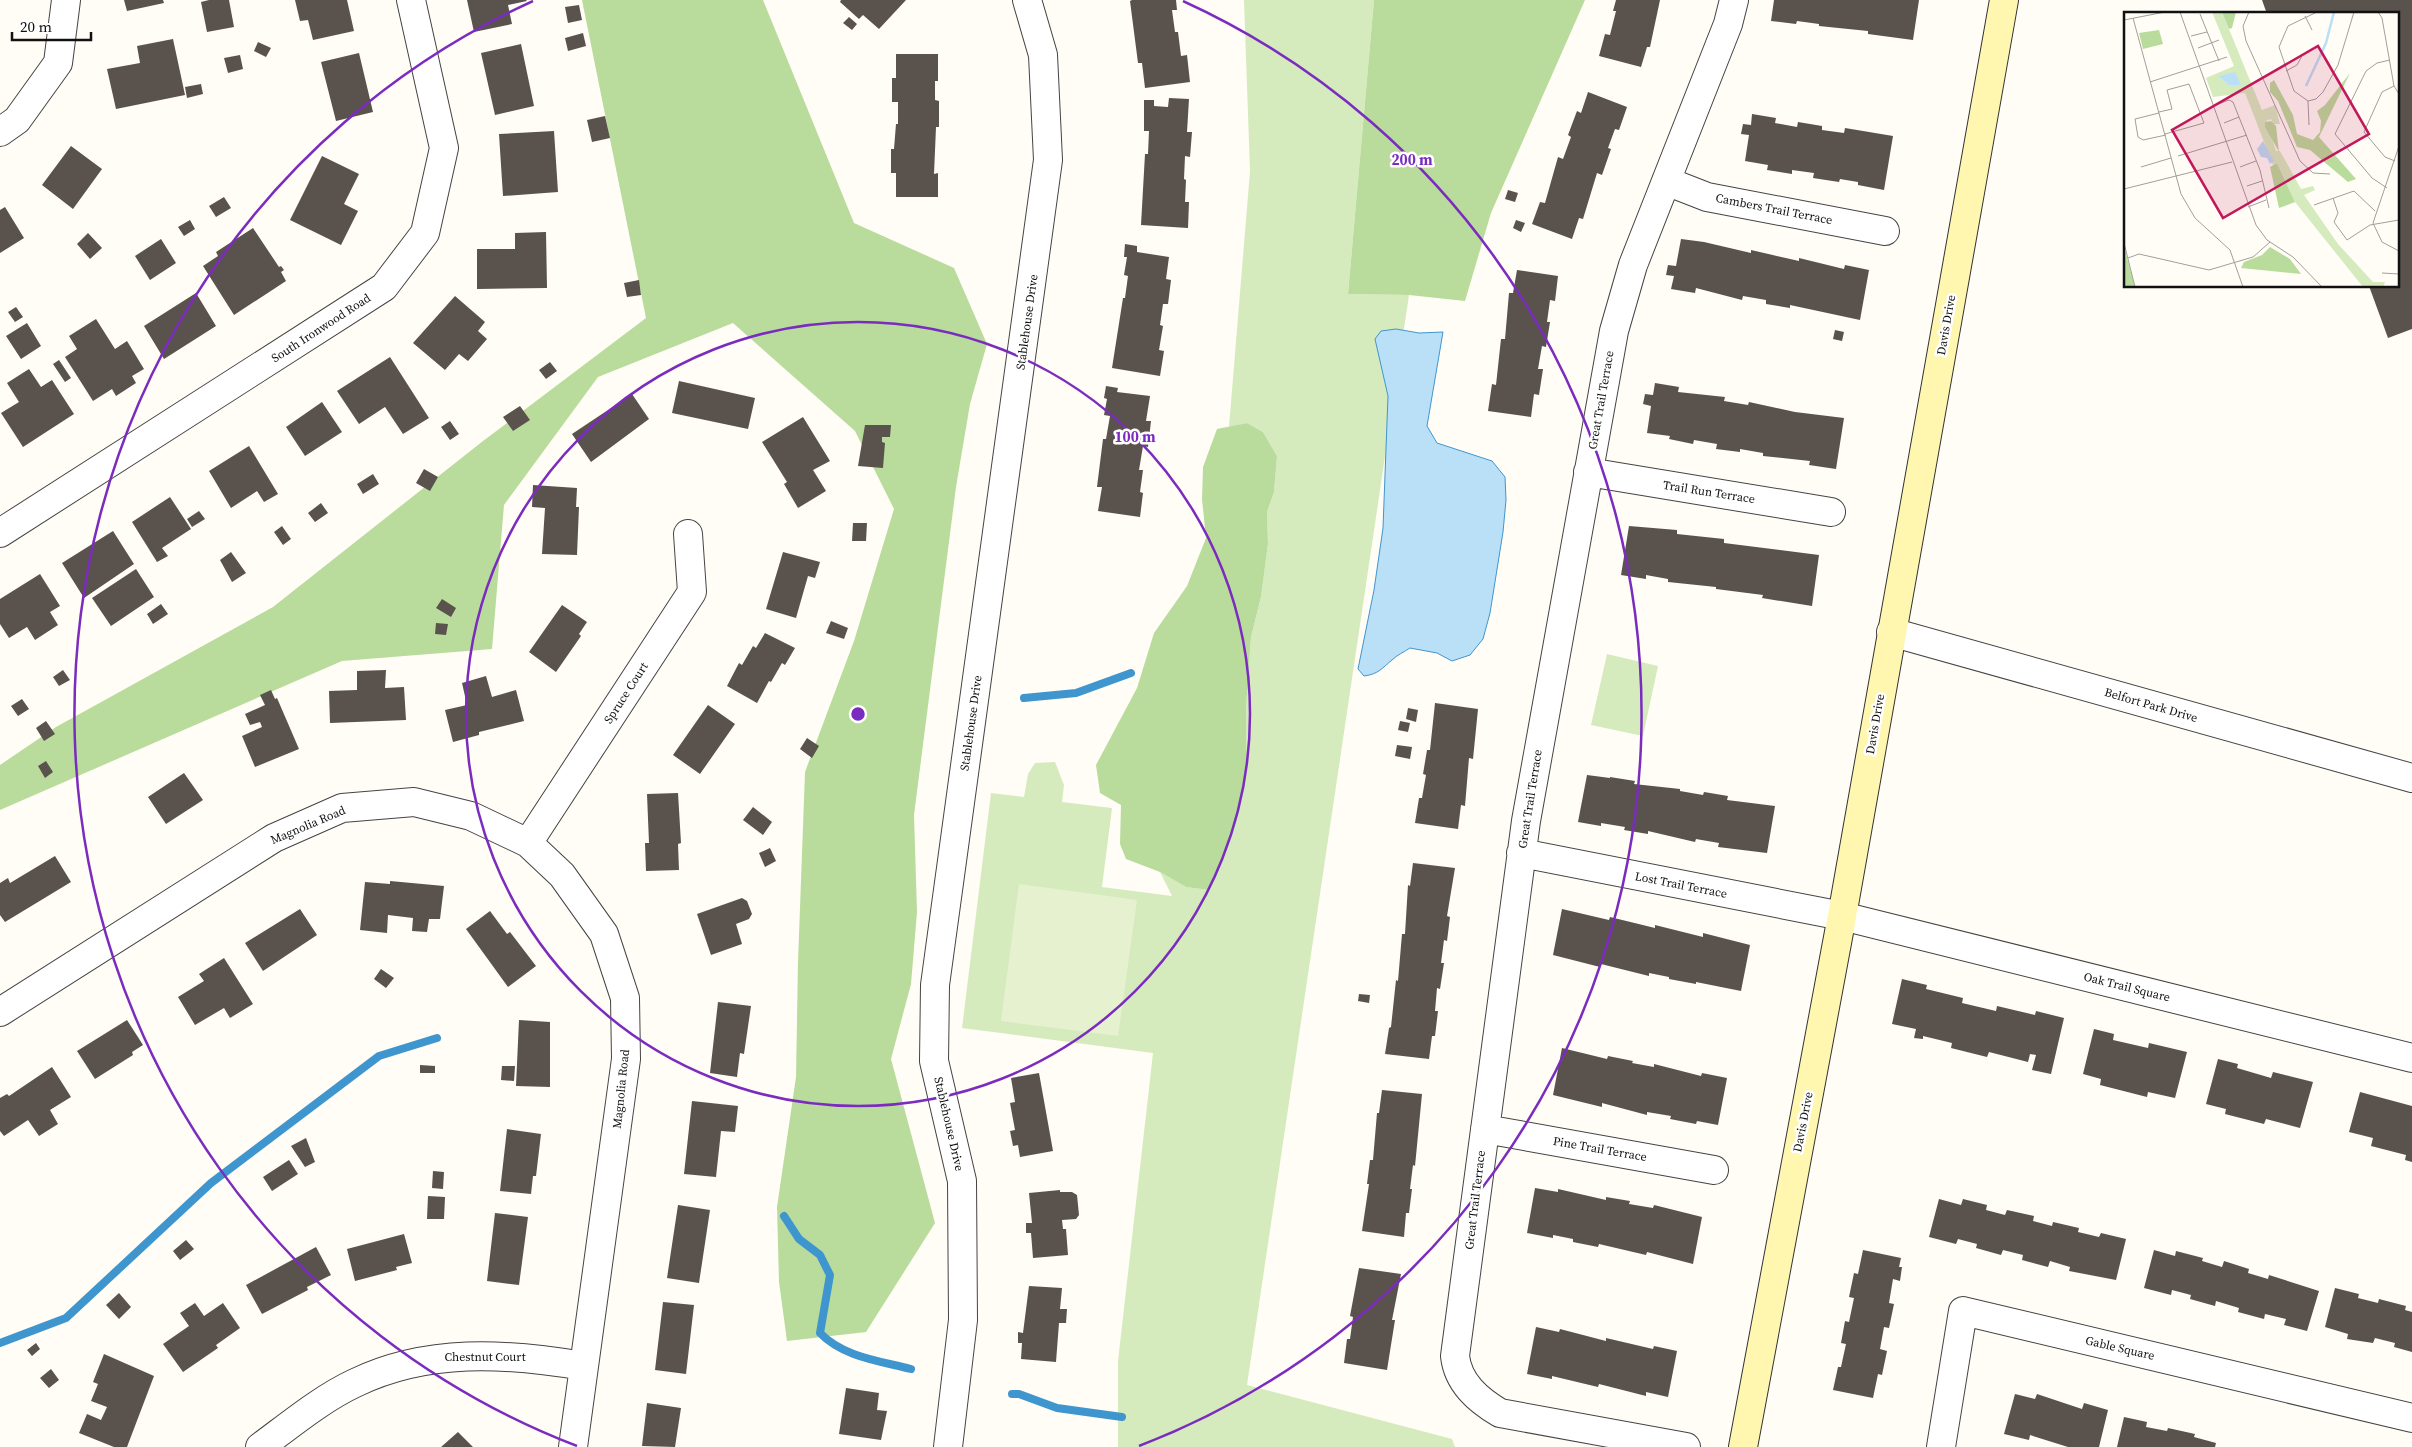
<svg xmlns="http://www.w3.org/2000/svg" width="2412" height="1447" font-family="'Source Serif 4',serif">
	<rect width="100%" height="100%" fill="#fffdf5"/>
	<path fill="#d5ebbd" d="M1244,0H1374L1348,294L1409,295L1247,1385L1452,1439L1455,1447H1118V1361L1153,1053L962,1028L991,793L1024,797L1028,774L1035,763L1055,762L1064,785L1062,802L1112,808L1102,887L1172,896L1160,872L1186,887L1209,890L1237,821L1246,770V708L1251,637L1261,597L1268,544L1267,512L1274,492L1277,456L1263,432L1247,423L1229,427L1250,171Z
		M1607,654L1658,666L1643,736L1591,725Z"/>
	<path fill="#b9dc9c" d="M582,0H763L854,223L954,268L987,344L970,404L956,487L914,815L917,912L911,984L891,1059L935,1223L866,1332L787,1341L779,1282L777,1207L796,1077L798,962L805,772L854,641L894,509L855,431L733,323L598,377L504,505L492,649L342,661L0,810V765L56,727L273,607L483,441L646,318Z
		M1374,0H1585L1491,213L1465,301L1409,295L1348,294Z
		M1247,423L1263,432L1277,456L1274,492L1267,512L1268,544L1261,597L1251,637L1246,708V770L1237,821L1209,890L1186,887L1160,872L1126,859L1120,844L1121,805L1100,793L1096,765L1137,688L1154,633L1187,586L1206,538L1202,499L1203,467L1217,429Z"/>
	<path fill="#e6f2cf" d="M1019,884L1137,900L1118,1036L1001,1021Z"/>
	<path fill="#b9e0f7" stroke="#3f96cf" d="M1396,329L1419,333L1443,332L1427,426L1437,443L1492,461L1505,477L1506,500L1503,532L1490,613L1483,639L1470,655L1452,661L1437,653L1410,648C1404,652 1397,655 1392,660C1382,668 1379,674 1364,676L1358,669L1374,590L1383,528L1388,396L1375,339L1381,331Z"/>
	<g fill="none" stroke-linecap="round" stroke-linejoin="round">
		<path stroke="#3f96cf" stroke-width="8" d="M1024,698L1076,693L1131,673
			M784,1216L799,1239L820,1255L830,1275L820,1333C843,1357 880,1361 911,1369
			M0,1343L66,1318L211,1183L379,1056L437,1038
			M1012,1394H1019L1057,1408L1122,1417"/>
	</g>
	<path fill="#5a524d" d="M124,0H163L164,3L127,11Z
		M209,0H229L234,27L207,32L201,2Z
		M295,0H347L354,31L313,40L308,20L300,21Z
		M467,0H526L527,1L508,5L512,24L474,32Z
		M841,0H906L879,29L863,15L859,19L840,2Z
		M1132,0H1176L1177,10H1172L1175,32H1178L1181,56L1187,55L1190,82L1145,88L1142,63H1138L1130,1Z
		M1616,0H1660L1650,47H1647L1641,67L1599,56L1605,34L1610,35L1616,11H1613Z
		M1774,0H1919L1913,40L1868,34V31L1819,26V24L1797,21L1796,24L1771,21Z
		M2262,0H2412V329L2388,338L2369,286H2398V14H2267Z
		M579,5L582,20L568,23L565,7Z
		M849,17L857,24L852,30L843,23Z
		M583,33L586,46L568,51L565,38Z
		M173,39L185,95L116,109L107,69L140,63L137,46Z
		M258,42L271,48L266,57L254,51Z
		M521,44L534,106L495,115L481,53Z
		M359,53L373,112L336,121L321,62Z
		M896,54H938V81H935V100L939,101V127H936L934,174L938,173V197H896V173H891V149H894L896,124H898V102H892V78H896Z
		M240,55L243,69L228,73L224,58Z
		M201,84L203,94L187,98L185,87Z
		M1588,92L1627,107L1619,130L1615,129L1608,148L1611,149L1602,175L1597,173L1583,219L1579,218L1572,239L1532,224L1540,202L1545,203L1558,157L1563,159L1571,137L1568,135L1577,111L1581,113Z
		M1169,98L1189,99L1187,132H1192L1190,157L1185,156L1184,179L1186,180L1185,202H1189L1188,228L1141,225L1145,154H1148L1149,131H1144V100H1154V106L1168,107Z
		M1752,114L1776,118L1775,123L1797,127L1798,122L1822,126V130L1844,133L1845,128L1893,136L1884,190L1858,185V182L1840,179L1839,182L1813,178L1814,173L1792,170V174L1767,170L1768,165L1745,161L1749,135L1741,134L1743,124L1751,125Z
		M605,116L610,138L592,142L587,120Z
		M554,131L558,192L503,196L499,134Z
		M71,146L102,169L73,209L42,185Z
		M322,156L359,174L344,204L358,211L341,245L290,220Z
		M1508,190L1518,193L1515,202L1505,199Z
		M224,197L231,208L216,217L209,206Z
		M5,207L24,238L0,253V210Z
		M190,220L195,229L184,236L178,227Z
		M1516,220L1525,223L1521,232L1513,228Z
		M253,228L279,267L281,266L284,270L281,272L286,281L234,315L203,266L218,256L216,252Z
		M546,232L547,288L477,289V249H515V233Z
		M88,233L102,248L90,259L77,244Z
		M161,239L176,263L150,280L135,256Z
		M1681,239L1704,242L1751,253V250L1799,261V258L1844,269L1845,265L1869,270L1860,320L1790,305V308L1766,304V300L1743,296L1742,300L1696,288L1695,293L1671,289L1674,276L1666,275L1668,265L1676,266Z
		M1125,244L1137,246V252L1169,257L1166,279L1171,280L1168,304H1163L1160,325L1163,326L1159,350L1164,351L1160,376L1112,368L1123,298H1125L1128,276L1124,275L1127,257H1124Z
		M1517,270L1558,276L1555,301L1550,300L1547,322H1550L1546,347L1542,346L1538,369H1543L1539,395L1534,394L1531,417L1488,411L1492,384L1496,385L1501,339H1505L1509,293H1513Z
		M639,280L641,295L627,297L624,283Z
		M196,293L216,326L164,359L144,326Z
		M455,296L485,322L478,331L487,339L468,361L459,354L445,370L413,343Z
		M16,307L23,317L15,322L8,312Z
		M96,319L115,349L127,341L144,369L132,376L136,383L116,396L112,389L93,401L65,357L77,349L69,336Z
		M27,323L41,346L21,359L6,336Z
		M1835,330L1844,332L1842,341L1833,339Z
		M390,357L429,418L403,434L385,407L359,424L337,391Z
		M59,360L71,378L65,382L53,364Z
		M550,362L557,371L546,379L539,370Z
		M29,369L41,387L52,380L74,414L23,447L1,413L19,402L7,383Z
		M679,381L755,398L748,429L672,413Z
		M1655,383L1679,387L1678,392L1725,397L1724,401L1748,405L1749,402L1795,412L1844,418L1836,469L1809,465L1810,461L1763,456V453L1740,449V452L1716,449L1717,444L1694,440L1693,444L1669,439L1670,436L1647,433L1651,406L1643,404L1645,394L1653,395Z
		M1106,386L1118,388L1117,392L1150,396L1146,421H1151L1148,447L1143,446L1139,470H1143L1140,492L1143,493L1140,517L1098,511L1102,487H1097L1103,439H1106L1110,416L1104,415L1107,399L1104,398Z
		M632,394L649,419L591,462L572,434Z
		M322,402L342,432L305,456L286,427Z
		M520,406L530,420L513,431L503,417Z
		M803,417L830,461L813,470L826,491L798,508L784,484L787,482L762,442Z
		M450,421L459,434L450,440L441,427Z
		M865,425H891L890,437H882V442L885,443L883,468L858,466Z
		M249,446L278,494L264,502L257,491L231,508L209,471Z
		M424,469L438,477L430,491L416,483Z
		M373,474L379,484L363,494L357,484Z
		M533,485L577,488L576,507H579L577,555L542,554L545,508L532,507Z
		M170,497L191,529L162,548L168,556L157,562L132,522Z
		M321,503L328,513L315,522L308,513Z
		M199,511L205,519L192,527L187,519Z
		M853,523H867L866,541H852Z
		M282,526L291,539L283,545L274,532Z
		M1629,526L1677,530V534L1724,539V543L1819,555L1812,606L1762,598L1763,595L1716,589V587L1668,582V579L1646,575V579L1621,575Z
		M113,531L134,564L84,598L62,563Z
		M231,552L246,573L232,582L220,560Z
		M783,552L820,562L815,578L808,576L796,618L766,609Z
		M136,569L154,597L111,626L92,598Z
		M40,574L60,606L50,612L58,625L35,640L27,627L9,638L0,624V599Z
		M442,599L456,608L451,617L436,608Z
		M161,604L168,614L153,624L147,614Z
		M562,605L587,622L579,634L581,636L556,672L529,652Z
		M831,621L848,628L844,639L826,633Z
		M436,623L448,624L446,635L435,634Z
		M765,633L795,648L785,665L782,663L771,682L769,681L757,703L727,686L739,663L742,665L753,646L756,648Z
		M63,670L70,680L59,686L53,677Z
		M386,670L385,688L404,687L406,720L330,723L329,691L357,690V671Z
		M486,676L492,697L516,690L524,721L479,732V735L453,742L445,710L467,705L462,683Z
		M271,690L275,699L277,698L299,749L255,767L242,736L262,727L260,722L250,725L245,714L265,705L260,695Z
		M22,699L29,709L18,716L11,706Z
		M1435,703L1478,709L1473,759L1469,758L1465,806L1461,805L1458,829L1415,823L1419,798H1422L1426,775L1423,774L1427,750H1430Z
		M708,705L735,724L700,774L673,755Z
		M1408,708L1418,710L1416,722L1406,719Z
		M46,721L55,734L44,741L36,728Z
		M1400,721L1410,723L1408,732L1398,730Z
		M807,738L819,746L812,758L800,749Z
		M1397,745L1412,747L1410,759L1395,756Z
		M46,761L53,772L45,778L38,766Z
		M184,773L203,800L166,824L148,797Z
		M1587,775L1610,778V777L1635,781L1634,784L1680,789V791L1703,795L1704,792L1728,796L1727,800L1775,806L1767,853L1718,847L1719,843L1696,839L1695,842L1648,831V834L1624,830L1625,827L1601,823V826L1578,822Z
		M678,793L681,843L678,844L679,870L646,871L645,843H649L647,794Z
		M753,807L772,822L763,835L743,820Z
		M770,848L776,861L765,867L759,853Z
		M55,856L71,882L5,922L0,915V883L8,878L10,883Z
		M1413,863L1455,868L1447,916L1450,917L1447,941L1444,940L1441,963H1444L1440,989L1437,988L1435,1011H1438L1435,1036H1432L1429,1059L1385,1054L1389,1028L1391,1027L1396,980L1398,981L1402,934H1405L1408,885L1410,886Z
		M390,881L444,886L440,919H429L427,932L412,931L413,918L388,915L387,933L360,930L365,882L390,884Z
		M742,898L747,901L752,914L749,919L736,924L742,944L711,955L697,914Z
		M300,909L317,935L263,971L245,943Z
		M1562,909L1609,920L1610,917L1655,928V925L1703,937V933L1750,945L1741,991L1696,982V984L1669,979V977L1649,973V976L1601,964L1600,967L1553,955Z
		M490,911L507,934L510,932L536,966L508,987L466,929Z
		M224,958L253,1004L230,1018L224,1008L195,1025L178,997L204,981L199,974Z
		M381,969L394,978L386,988L374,979Z
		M1902,979L1927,985L1926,989L1963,998L1962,1003L1996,1011L1997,1006L2035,1015L2036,1011L2064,1018L2051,1074L2032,1070L2036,1055L2030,1054L2028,1062L1989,1052L1987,1057L1951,1048L1952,1043L1923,1036V1039L1914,1038L1916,1029L1892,1024Z
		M1359,994L1370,995L1369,1003L1358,1001Z
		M718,1002L751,1006L744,1054L740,1053L737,1077L710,1073Z
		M127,1020L143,1045L132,1052L133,1055L95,1079L77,1051Z
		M519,1020L550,1022V1087L516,1086Z
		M2094,1029L2114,1034L2113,1040L2148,1048L2149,1043L2187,1052L2175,1098L2148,1092L2147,1097L2100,1085L2101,1079L2083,1074Z
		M1562,1048L1607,1059L1608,1056L1633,1061L1632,1063L1654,1067V1064L1701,1076L1702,1073L1727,1078L1718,1125L1697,1121L1696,1124L1670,1119L1671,1116L1647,1112V1115L1602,1103V1107L1553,1095Z
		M2218,1059L2238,1064L2237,1068L2271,1078L2273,1072L2313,1082L2300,1128L2266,1119L2264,1124L2225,1114L2226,1109L2206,1104Z
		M420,1065L435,1066V1073H420Z
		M502,1066H515L514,1081L501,1080Z
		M52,1067L71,1097L50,1110L58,1124L39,1136L28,1120L4,1136L0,1131V1098L7,1094L9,1096Z
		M1039,1073L1053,1151L1020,1157L1018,1145L1013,1146L1010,1131L1015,1130L1010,1103L1015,1102L1011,1078Z
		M1382,1090L1422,1094L1415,1166L1413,1165L1410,1189H1412L1409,1213H1406L1404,1237L1362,1231L1369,1184H1367L1370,1160H1373L1377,1113H1379Z
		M2360,1092L2412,1106V1162L2405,1160L2406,1155L2371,1146L2373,1138L2349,1132Z
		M692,1101L738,1106L735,1132L721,1131L716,1177L684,1174Z
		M507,1129L541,1134L536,1176H533L531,1194L500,1191Z
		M306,1138L315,1162L305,1167L291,1146Z
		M289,1160L298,1174L272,1191L263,1177Z
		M433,1171L444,1172L443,1189L432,1188Z
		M1535,1188L1558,1192V1189L1606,1200V1197L1630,1201L1629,1204L1653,1208L1654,1205L1702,1217L1693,1264L1647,1252L1646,1255L1599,1244L1598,1247L1573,1242V1239L1553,1235V1238L1527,1233Z
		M1060,1190V1192H1072L1077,1195L1079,1215L1076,1219L1062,1220L1063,1229H1066L1068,1255L1033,1258L1031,1233H1026V1223H1032L1029,1193Z
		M428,1196L445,1197L444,1219H427Z
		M1939,1199L1961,1205L1963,1199L1987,1205L1986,1210L2005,1215L2007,1210L2034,1216L2033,1221L2052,1226L2053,1222L2079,1228L2078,1232L2099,1237L2101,1233L2126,1239L2116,1280L2069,1271L2070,1267L2050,1261L2048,1267L2022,1260L2023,1255L2003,1250L2001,1255L1976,1248L1977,1244L1958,1239L1956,1244L1929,1237Z
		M678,1205L710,1210L699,1283L667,1278Z
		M495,1213L528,1217L519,1285L487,1281Z
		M404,1234L412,1263L396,1267L397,1270L355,1281L347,1249Z
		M186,1240L194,1249L180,1260L173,1251Z
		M316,1247L331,1275L307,1287L308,1290L262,1314L246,1285Z
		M1863,1250L1901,1258L1899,1267H1902L1900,1281L1893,1279L1889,1303L1894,1304L1889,1328L1884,1327L1880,1349L1887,1351L1882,1375L1878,1374L1873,1398L1833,1390L1838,1367H1841L1846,1344L1841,1343L1845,1321L1849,1322L1854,1298L1849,1297L1854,1273L1858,1274Z
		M2154,1250L2175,1256L2176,1251L2203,1258L2202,1261L2222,1267L2224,1261L2249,1269L2248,1273L2268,1279L2269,1275L2319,1291L2307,1331L2284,1325L2286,1319L2265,1314L2264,1319L2238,1312L2239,1308L2216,1301L2215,1306L2190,1299L2191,1295L2172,1290L2171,1295L2144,1288Z
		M1359,1268L1401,1274L1392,1320H1395L1387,1370L1344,1363L1347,1339H1350L1353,1317L1350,1316Z
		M1029,1286L1062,1288L1060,1309H1067L1066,1323H1059L1056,1362L1021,1359L1022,1343H1018V1332L1023,1333Z
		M2335,1288L2359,1294L2358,1298L2378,1303L2379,1299L2406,1306L2405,1310L2412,1312V1352L2394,1347L2395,1343L2375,1338L2373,1343L2347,1339L2348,1334L2325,1327Z
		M119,1293L131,1307L119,1319L106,1305Z
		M663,1302L694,1305L686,1374L655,1370Z
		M195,1303L204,1316L223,1303L240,1328L216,1345L218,1348L183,1372L163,1344L189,1326L180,1313Z
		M1536,1327L1559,1332L1560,1329L1606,1341V1338L1653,1349L1654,1346L1677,1351L1668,1397L1646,1392V1396L1599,1384L1598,1387L1552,1376V1379L1527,1374Z
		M36,1343L40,1349L32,1356L27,1350Z
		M104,1354L154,1376L127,1447H114L79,1433L87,1414L101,1420L107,1407L91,1401L98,1384L93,1382Z
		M51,1369L59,1380L49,1388L40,1378Z
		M846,1388L879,1393L877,1410L887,1411L881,1440L839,1434Z
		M2015,1394L2035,1399L2037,1394L2082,1409L2084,1403L2108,1410L2099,1447H2068L2030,1435L2029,1440L2004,1434Z
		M647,1403L681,1408L675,1447L642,1446Z
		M2124,1417L2147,1422L2146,1427L2167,1431L2168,1428L2195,1434L2194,1437L2216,1443L2215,1447H2117Z
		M458,1432L473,1447H441Z"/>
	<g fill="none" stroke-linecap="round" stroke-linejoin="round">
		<defs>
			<path id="minor" d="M0,132L17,120L58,63L66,0
				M1666,181L1707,197L1885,231
				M1588,472L1831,512
				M0,533L384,287L425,233L444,148L411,0
				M528,843L692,592L688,534
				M1521,853L1842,916L2412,1058
				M0,1012L274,838L342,808L414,802L471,816L528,843L562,875L604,934L625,998L626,1059L573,1447
				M1485,1129L1714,1170
				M260,1447C290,1425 321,1399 355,1383C427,1348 506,1353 583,1366
				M948,1447L963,1320L962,1181L934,1061L935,985L1048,160L1043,55L1027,0
				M1686,1447L1500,1413C1478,1400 1458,1383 1455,1356L1526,821L1614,331L1633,265L1728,24L1734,0
				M1941,1447L1963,1311L2412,1418"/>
			<path id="tertiary" d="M1891,632L2412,778"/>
			<path id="secondary" d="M1743,1447L1842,916L2004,0"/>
		</defs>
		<use href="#minor" stroke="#444" stroke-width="30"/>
		<use href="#tertiary" stroke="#444" stroke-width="30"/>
		<use href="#secondary" stroke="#333" stroke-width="30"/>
		<use href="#minor" stroke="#fff" stroke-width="28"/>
		<use href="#tertiary" stroke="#fff" stroke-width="28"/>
		<use href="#secondary" stroke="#fff6b0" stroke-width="28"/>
	</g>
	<g fill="none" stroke="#7b2cbf" stroke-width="2.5">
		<circle cx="858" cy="714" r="392"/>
		<path d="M577 1446A784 784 0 0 1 533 1M1183 1A784 784 0 0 1 1139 1446"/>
	</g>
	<g text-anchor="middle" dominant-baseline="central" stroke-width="5" stroke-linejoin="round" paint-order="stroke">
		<g font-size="12" fill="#111" stroke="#fff">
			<text transform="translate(1774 209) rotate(11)">Cambers Trail Terrace</text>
			<text transform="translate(1027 322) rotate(-82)">Stablehouse Drive</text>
			<text transform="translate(1946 325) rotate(-80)">Davis Drive</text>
			<text transform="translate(321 328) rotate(-33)">South Ironwood Road</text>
			<text transform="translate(1601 400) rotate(-80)">Great Trail Terrace</text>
			<text transform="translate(1709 492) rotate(9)">Trail Run Terrace</text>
			<text transform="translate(626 693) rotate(-57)">Spruce Court</text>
			<text transform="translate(2151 705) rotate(16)">Belfort Park Drive</text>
			<text transform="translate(971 723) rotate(-82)">Stablehouse Drive</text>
			<text transform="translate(1875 724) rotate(-80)">Davis Drive</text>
			<text transform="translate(1530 799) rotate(-81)">Great Trail Terrace</text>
			<text transform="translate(308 825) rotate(-23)">Magnolia Road</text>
			<text transform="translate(1681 885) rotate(11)">Lost Trail Terrace</text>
			<text transform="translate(2127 987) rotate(14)">Oak Trail Square</text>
			<text transform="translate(621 1089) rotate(-84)">Magnolia Road</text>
			<text transform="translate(1803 1122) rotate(-79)">Davis Drive</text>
			<text transform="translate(949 1124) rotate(77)">Stablehouse Drive</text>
			<text transform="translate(1600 1149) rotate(10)">Pine Trail Terrace</text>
			<text transform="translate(1475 1200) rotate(-83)">Great Trail Terrace</text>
			<text transform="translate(2120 1348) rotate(13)">Gable Square</text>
			<text x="485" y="1357">Chestnut Court</text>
		</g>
	</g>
	<g transform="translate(2124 12)">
		<rect width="275" height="275" fill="#fffdf5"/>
		<path d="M88,0H98L138,98L151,93L156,112H149L147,107L142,109L152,139H156L177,177L189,174L191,178L180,183L214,232L249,270H261L259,275H239L171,190L153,151L149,153L121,81L89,85L82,66L110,54Z" fill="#d5ebbd"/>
		<path d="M98,0H112L108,16L105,17ZM35,18L39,32L19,37L15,21ZM226,61L195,125L232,167L224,170L186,138L173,135L154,89L146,80V71L150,68L169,103L173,122L189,128L196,120L197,109L193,99L201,93ZM147,109L152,114L155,140L141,115V110ZM153,151L171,190L155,196L146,155ZM0,235L11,275H0ZM146,235L166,247L177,262L117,256L120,250L138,243Z" fill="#b9dc9c"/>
		<path d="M111,60L117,73H105L95,64ZM139,129L150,149L146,152L143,146L137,145L133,137Z" fill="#b9e0f7"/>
		<path fill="none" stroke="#b9e0f7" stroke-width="2.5" d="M182,74L202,31L210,0"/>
		<path fill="none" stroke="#a09f9a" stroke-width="1" d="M56,0L132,213L143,228L169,245L198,275M125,0L119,14L122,29L176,149L189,161L206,162M193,0L164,14L155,35L170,79L184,89L192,87L199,80L214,53L230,0M254,0L258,6L270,74L275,82M76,2L95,49M181,4L188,18M9,6L57,182L71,206L106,238L119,275M0,8L41,0M67,24L83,20M74,36L95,28M162,59L173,53L179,42M26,70L103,45M270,74L258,80L240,120L261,145L271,149M184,89L185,113M89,94L105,88L109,90L136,158L145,196M35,100L48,97L43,78L65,72L80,111L41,122M35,101L11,107L14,125L19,128L42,123M100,111L115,105M275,134L249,211L258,230L275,239M54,144L123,123M17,155L47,146M116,155L132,149M123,174L138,169M263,176L248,166L211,122L242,59L253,51L266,48M0,177L108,150M209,186L214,201L210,210L223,228L246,213L275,208M190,193L230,179L251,199M124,195L142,188M0,231L11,275M4,246L15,242L85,258L129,245L146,230M258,261L275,262"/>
		<path fill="#c2185b" fill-opacity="0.15" stroke="#c2185b" stroke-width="2.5" d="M194,34L245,122L99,206L48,118Z"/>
		<rect width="275" height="275" fill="none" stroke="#111" stroke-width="2.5"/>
	</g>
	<circle cx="858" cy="714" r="8" fill="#7b2cbf" stroke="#fff" stroke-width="2.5"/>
	<g font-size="15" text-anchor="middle" font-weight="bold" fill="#7b2cbf" stroke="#fff" stroke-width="5" stroke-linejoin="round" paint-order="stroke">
		<text x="1412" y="165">200 m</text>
		<text x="1135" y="442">100 m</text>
	</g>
	<path d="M12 32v8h79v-8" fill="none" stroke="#111111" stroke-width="2.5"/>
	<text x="20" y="32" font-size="15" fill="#111111" stroke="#ffffff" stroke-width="4" paint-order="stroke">20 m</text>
</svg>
